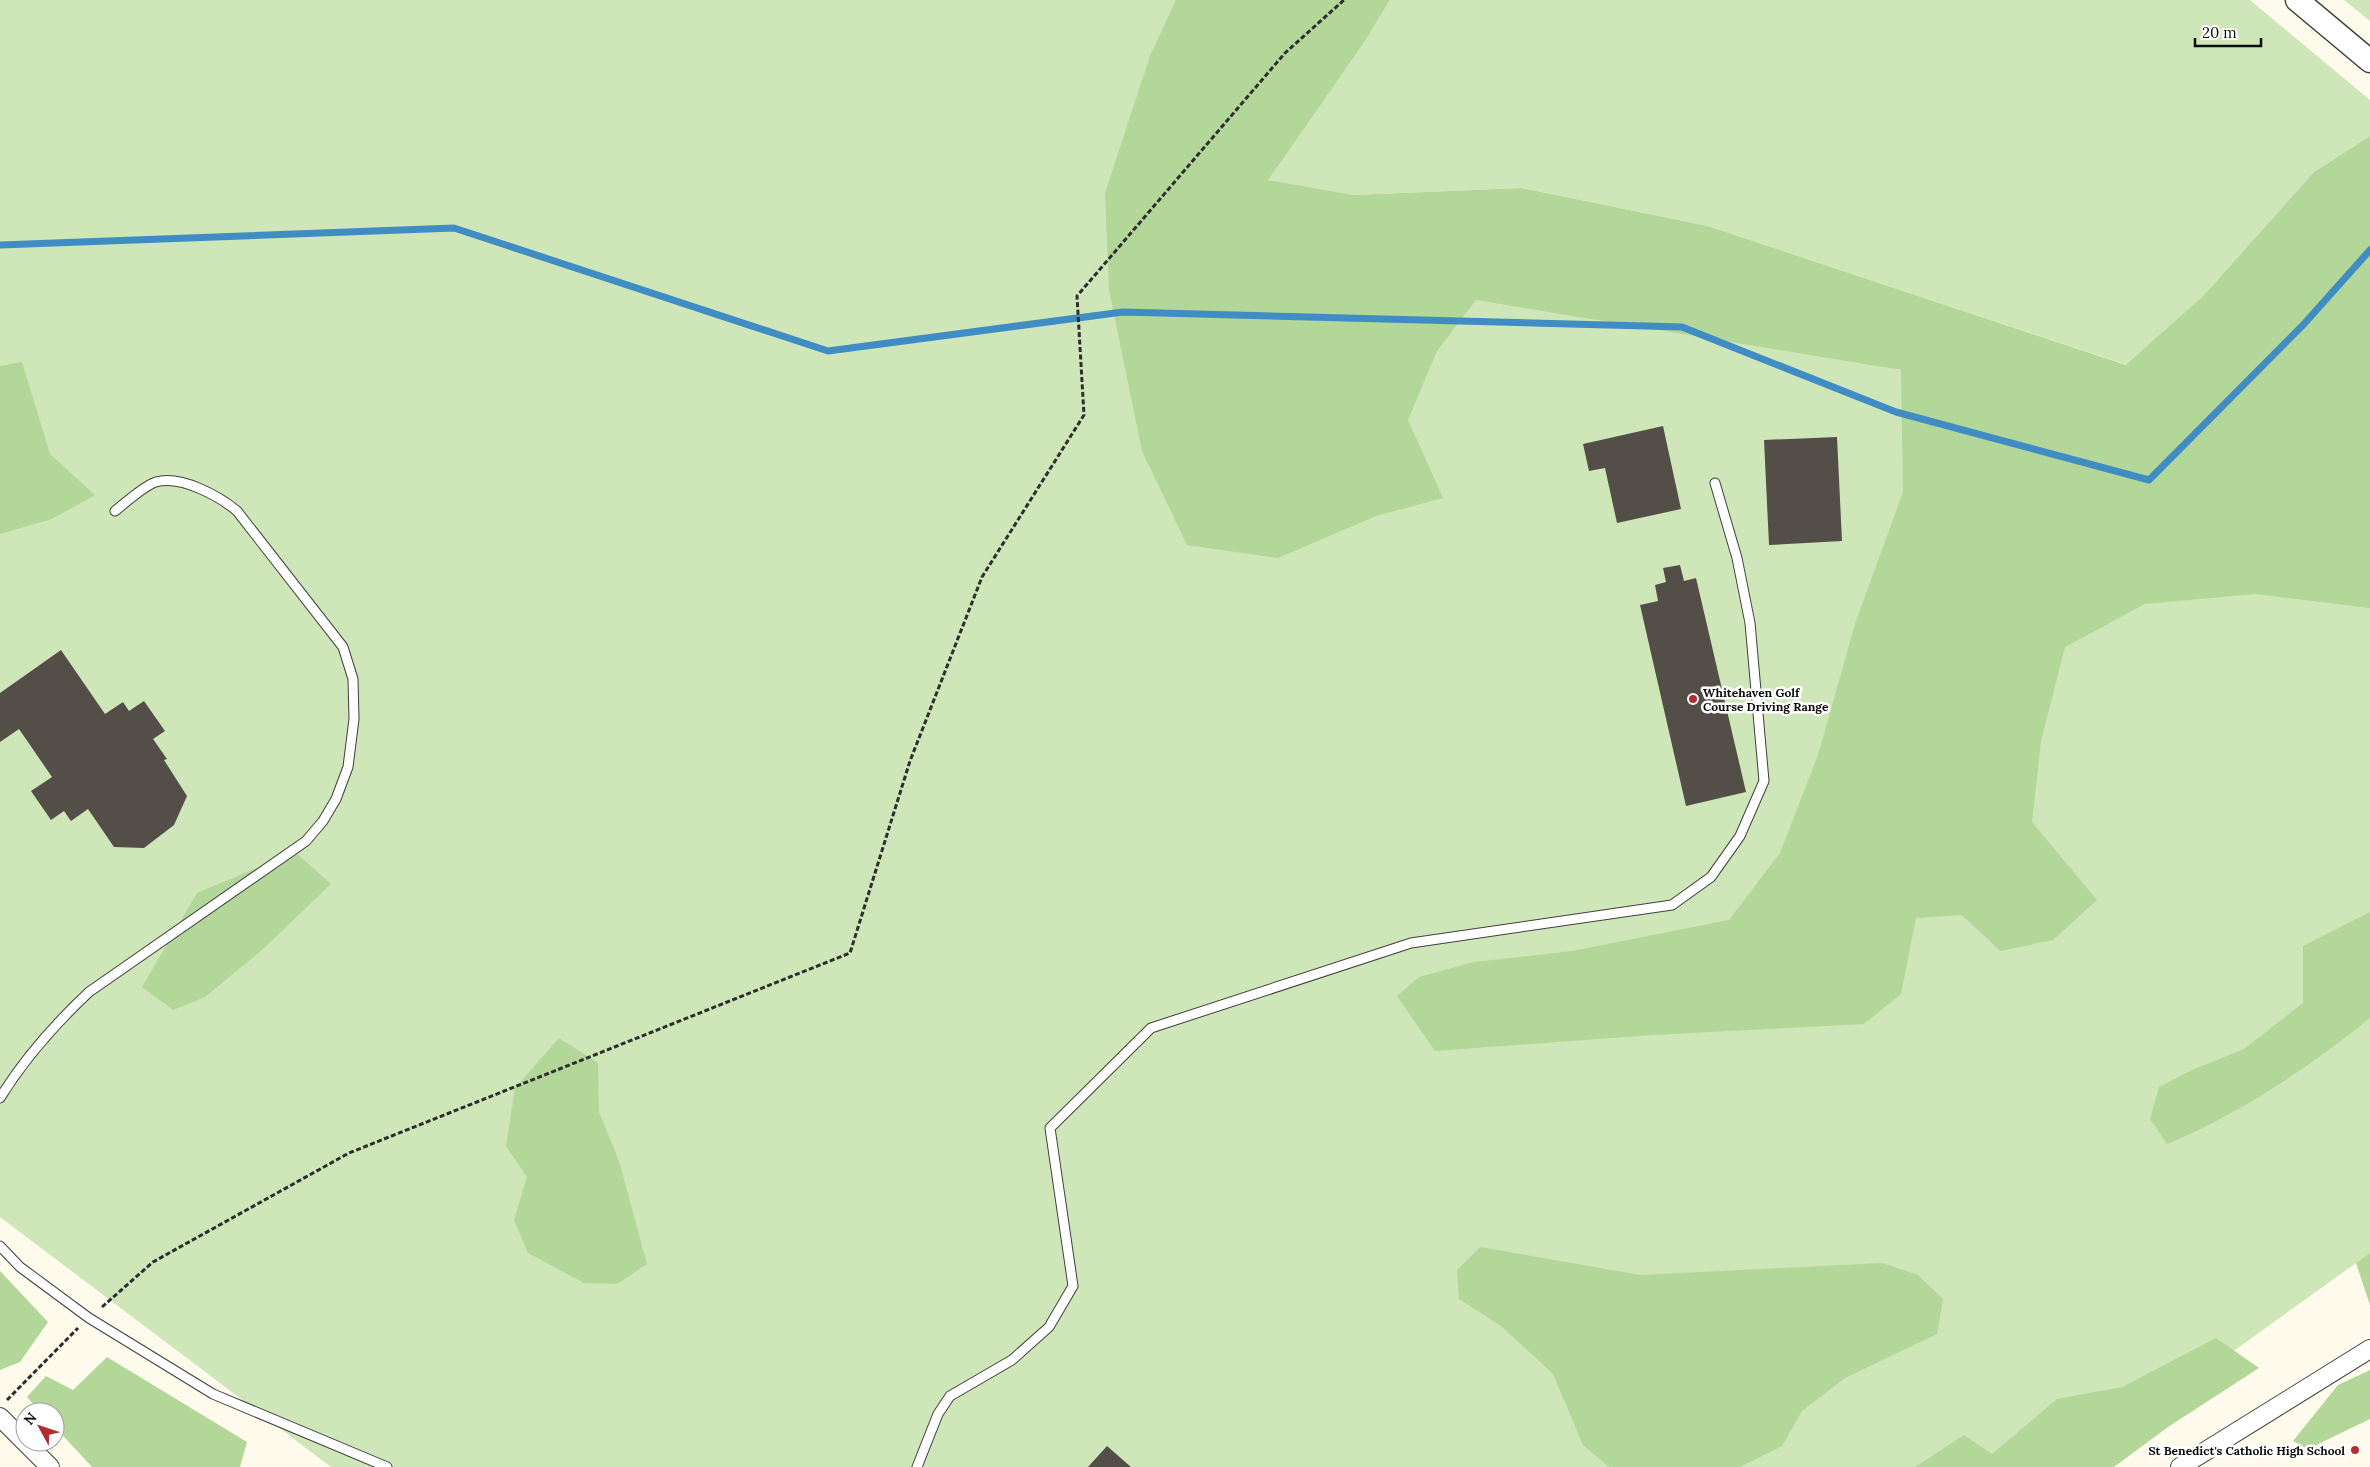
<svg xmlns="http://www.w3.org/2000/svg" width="2370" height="1467" font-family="Lora,serif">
	<rect width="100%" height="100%" fill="#fefbed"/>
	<path fill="#cfe6b9" d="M0,0H1214L1125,208L2148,422L2370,195V1253L2072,1467H331L0,1217Z
		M1390,0H2250L2370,100V136L2314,172L2204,295L2127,365L1708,226L1521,188L1354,195L1267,180L1365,41Z
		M2344,0H2370V21Z"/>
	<path fill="#b3d699" d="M1176,0H1390L1365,41L1268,180L1354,195L1521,188L1708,226L2126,365L2204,295L2314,172L2370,136V608L2255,594L2145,604L2065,647L2041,741L2032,822L2097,900L2053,940L2000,951L1962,915L1916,918L1901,994L1864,1024L1653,1035L1435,1051L1397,996L1419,977L1474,962L1572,951L1729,920L1780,853L1818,755L1856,621L1903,492L1901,370L1476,300L1437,351L1408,420L1443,498L1376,516L1278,558L1187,545L1142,451L1109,290L1105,193L1150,56Z
		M22,362L50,454L95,495L52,519L0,534V366Z
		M295,852L331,884L262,950L205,997L173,1010L142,987L197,893Z
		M2370,912V1018C2308,1068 2241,1113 2167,1144L2150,1119L2159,1087L2192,1070L2244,1049L2303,1003V946Z
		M559,1038L598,1063L599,1112L619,1161L647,1264L617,1284L584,1283L528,1253L514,1220L527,1177L506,1146L515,1088Z
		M1480,1247L1640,1275L1882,1263L1918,1275L1943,1299L1937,1334L1845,1378L1802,1411L1782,1446L1740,1467H1609L1583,1445L1553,1374L1501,1326L1459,1299L1457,1270Z
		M2370,1253V1305L2356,1263Z
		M0,1271L48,1322L20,1362L0,1370Z
		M2216,1338L2259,1368L2168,1427L2114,1467H1915L1964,1435L1992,1454L2057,1399L2122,1387Z
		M107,1357L247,1442L240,1467H92L55,1427V1412H41L27,1397L46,1376L73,1390Z
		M2370,1370V1419L2308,1449L2293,1441L2338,1385Z"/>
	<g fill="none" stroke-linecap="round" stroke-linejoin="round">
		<path stroke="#408cc4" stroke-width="7" d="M0,245L454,228L828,351L1123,312L1682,327L1896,412L2149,480L2304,324L2370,250"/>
	</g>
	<path fill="#544e49" d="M1663,426L1681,509L1617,523L1605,468L1589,471L1583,444Z
		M1837,437L1842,541L1769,545L1764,440Z
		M1680,565L1684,581L1696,578L1746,792L1686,806L1640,605L1658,601L1655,585L1666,582L1663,568Z
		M61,650L105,714L123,702L129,711L144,701L165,731L153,739L167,759L164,760L187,796L174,825L144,848L114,847L88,809L71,821L64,811L51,820L31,791L52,777L19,729L0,742V693Z
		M1107,1446L1131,1467H1088Z"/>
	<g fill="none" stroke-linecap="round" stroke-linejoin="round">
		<defs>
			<path id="service" d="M0,1098C24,1059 55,1024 89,992L306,841L323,821L336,799L348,767L354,719L353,679L343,647L237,511C219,496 181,475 156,482C145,485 125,503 115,511
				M0,1246L20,1267L89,1318L213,1394L387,1467
				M917,1467L938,1414L950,1396L1012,1360L1049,1327L1073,1286L1050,1128L1151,1028L1411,943L1672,905L1711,877L1740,836L1764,781L1750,623L1737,558L1715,483"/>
			<path id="minor" d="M0,1417L50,1467
				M2180,1467L2370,1349"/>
			<path id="tertiary" d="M2297,0L2370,61"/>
		</defs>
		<use href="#service" stroke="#3f3f3f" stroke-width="11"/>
		<use href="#minor" stroke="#3f3f3f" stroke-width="20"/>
		<use href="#tertiary" stroke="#3f3f3f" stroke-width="25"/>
		<path stroke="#2e2e2e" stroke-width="3" stroke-dasharray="5 2.5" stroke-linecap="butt" d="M102,1307L153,1262L349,1153L850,953L910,761L982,577L1084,415L1077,296L1285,53L1344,0
			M7,1400L78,1328"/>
		<use href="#service" stroke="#fff" stroke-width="9"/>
		<use href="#minor" stroke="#fff" stroke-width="18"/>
		<use href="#tertiary" stroke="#fff" stroke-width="22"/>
	</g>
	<g fill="#b32d30" stroke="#fff" stroke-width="2">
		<circle cx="1693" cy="699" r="5"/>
		<circle cx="2355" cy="1450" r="5"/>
	</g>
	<g text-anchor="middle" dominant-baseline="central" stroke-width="5" stroke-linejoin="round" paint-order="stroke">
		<g font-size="12" font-weight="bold" fill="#0c0c0c" stroke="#fff" text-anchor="start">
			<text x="1703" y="692">Whitehaven Golf<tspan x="1703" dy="14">Course Driving Range</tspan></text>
			<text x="2345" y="1450" text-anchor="end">St Benedict's Catholic High School</text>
		</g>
	</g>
	<g transform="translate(40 1427) rotate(310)"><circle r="24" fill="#ffffff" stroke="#9e9e9e"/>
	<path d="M0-4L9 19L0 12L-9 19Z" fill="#b32d30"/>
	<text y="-8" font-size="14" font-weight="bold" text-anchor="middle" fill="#0c0c0c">N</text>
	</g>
	<path d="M2195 38v8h66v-8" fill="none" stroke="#0c0c0c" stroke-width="2.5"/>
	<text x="2202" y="38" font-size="15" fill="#0c0c0c" stroke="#ffffff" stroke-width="4" paint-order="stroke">20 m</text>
</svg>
